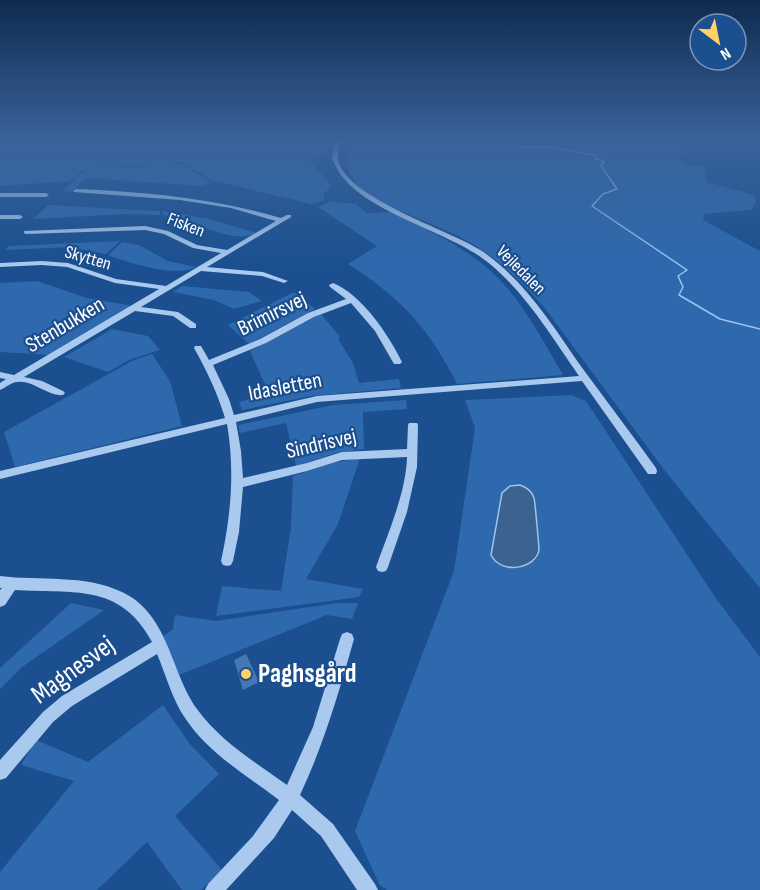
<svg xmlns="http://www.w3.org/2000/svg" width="760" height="890" font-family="'Sofia Sans Condensed',sans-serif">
	<rect width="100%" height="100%" fill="#1b4f8f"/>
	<path fill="#2e69ad" d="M0,141H330L325,154L310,161L332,186L323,194L325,200L311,204L212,180L182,162H171L184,165L210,182L204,186L86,178L71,192L63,191C70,185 77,175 85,171C104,160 128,171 148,166L105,165L83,170L70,181L0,186Z
		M352,141H676L686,150L680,158L686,164L704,167L707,182L754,195L756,203L751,210L704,214L703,220L760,251V588L665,471L544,307C519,279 492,253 458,236C433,223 372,203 356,183C345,169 344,155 352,141Z
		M330,201L356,204L366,213C375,214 386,211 394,213C406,216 420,226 431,232C506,269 523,306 563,375L457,384C429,328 401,298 348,264L377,246L318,207Z
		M48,205L159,211L161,215L123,214L33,219Z
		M162,211L209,219L257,233C233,246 191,219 163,215Z
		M120,241L106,254L70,247L5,250L9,246Z
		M122,242L139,245L168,261L196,267C176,278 129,263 108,255Z
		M37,281L87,298L133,306L50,355L0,352V283Z
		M182,286L249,292L262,301L234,309L214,300L173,292Z
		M294,292L315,309L249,344L228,325Z
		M321,314L340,337L338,339L353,363L359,383L399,379L401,388L311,396L242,410L239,402L269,394L250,351Z
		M112,329L148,336L160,350L129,360L108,372L64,357Z
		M152,354L170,381L182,426L15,467L4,432L132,361Z
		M571,395L586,401L715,597L760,657V890H387L379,884L355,831L454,571L475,428L465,400Z
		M406,400L407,409L363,412L364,449L336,453L296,466L286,423L240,433L238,425L333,405Z
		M360,458L338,524L306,579L363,589L359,597L216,616L222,586L281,591L291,528L293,476L336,462Z
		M71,603L104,610L22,667L0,689V668Z
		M337,603H358L352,619L327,615L179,675L162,637L173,629L175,615L216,621Z
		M163,705L189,743L219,774L175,816L222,870L201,890H182L147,842L97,890H0V872L74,781L21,765L36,740L88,762Z"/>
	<path fill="#3c6290" stroke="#9cc4f0" stroke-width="1.5" d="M520,485C527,488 531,490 534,498C535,501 539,547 539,550C536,568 502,576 491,555L502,493L510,486Z"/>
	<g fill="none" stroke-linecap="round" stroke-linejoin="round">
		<path stroke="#9cc4f0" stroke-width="1.5" d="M505,141L515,147H550L595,155L596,159L604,161L601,166L617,189L603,194L592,206L687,270L678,276L683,287L679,295L720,319L760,329"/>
	</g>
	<path fill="#4478b7" d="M246,654L259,682L243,690L234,660Z"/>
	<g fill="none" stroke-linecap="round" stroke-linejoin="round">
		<path fill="#a9c9ee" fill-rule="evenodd" d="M336,141H341C340,146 337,154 338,159C345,198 450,230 482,251C524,280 551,323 580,365C605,399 631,433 656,468L657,471L656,474H648L582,381L317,402L236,422L241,451L243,478L307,463L342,452L407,449L408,425L409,423H417L418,425L417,467L407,512L388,567L386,571L382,572L378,571L376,567C388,533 406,493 407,457L342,460L307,471L243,487L239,532L233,561L231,565L227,566L223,565L221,561C231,515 235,471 227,424L0,479V471L225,418C217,392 207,371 194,348L195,346H201L209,360L260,339L308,313L346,299L330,287L329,285L333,283C362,295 388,334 402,362L400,364H394L375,331L351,303L314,317L266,343L213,365L229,399L234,415L317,396L579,376C551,336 527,295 490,264C450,230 360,213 336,167C335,164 333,162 332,159C332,154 335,146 336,141Z
			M76,189C146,192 214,198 281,218L287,215H291V217L207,267L263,272L288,281L284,283L262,276L201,271L141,307L178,312L196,324V328H190L173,316L135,311L24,377L42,381L63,391L65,393L63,395C48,397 34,380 17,382C12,382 5,388 0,390V383L6,379L0,378V372L14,375L159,289L115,283L67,267L42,265L0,267V263L42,261L68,263L116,279L166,286L221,253L193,248L164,234L145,230L26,234L24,233V231L145,226L168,231L197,245L227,250L276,221L231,208L180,200L74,192L73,191Z
			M0,193H46L49,195L46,197H0Z
			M0,215H20L23,217L20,219H0Z
			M0,576C40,581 84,574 122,592C169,614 170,671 197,709C220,741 255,762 287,785L313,727L340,639L342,634L347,632L352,634L354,639C339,692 324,744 300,795L333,824L375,884L378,890H357L321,836L292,810L274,838L226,890H205L208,884L253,836L279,800C246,775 208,753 185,718C172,699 166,675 157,654L72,706L53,722L6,778L0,780V760L43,712L62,696L152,642C120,582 73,594 15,590L5,605L0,607V590L2,588H0Z"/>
	</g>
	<linearGradient id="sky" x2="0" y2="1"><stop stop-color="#0f2b4f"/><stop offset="0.53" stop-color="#39639b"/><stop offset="1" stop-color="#39639b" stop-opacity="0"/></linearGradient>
	<rect width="760" height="265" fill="url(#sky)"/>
	<circle fill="#ffd166" stroke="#1b4f8f" stroke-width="2" cx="246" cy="674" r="6"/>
	<g text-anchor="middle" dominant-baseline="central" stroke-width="4.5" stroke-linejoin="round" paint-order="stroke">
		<g font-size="18" fill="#fff" stroke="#1b4f8f">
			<text transform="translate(186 225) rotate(21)">Fisken</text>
			<text transform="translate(88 258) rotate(16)">Skytten</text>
			<text transform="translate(521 270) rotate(45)">Vejledalen</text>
		</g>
		<g font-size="22" fill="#fff" stroke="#1b4f8f">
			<text transform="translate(272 314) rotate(-26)">Brimirsvej</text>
			<text transform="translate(65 325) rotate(-31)">Stenbukken</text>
			<text transform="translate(285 387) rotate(-11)">Idasletten</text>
			<text transform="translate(321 444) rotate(-13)">Sindrisvej</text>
		</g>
		<g font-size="27" fill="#fff" stroke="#1b4f8f">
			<text transform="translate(73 670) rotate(-36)">Magnesvej</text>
		</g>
		<g font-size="27" font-weight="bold" fill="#fff" stroke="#1b4f8f" text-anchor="start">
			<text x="258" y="674">Paghsgård</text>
		</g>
	</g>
	<g transform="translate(718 42) rotate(148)"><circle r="28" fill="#1b4f8f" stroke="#7695bc" stroke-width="1.5"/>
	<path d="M0-4.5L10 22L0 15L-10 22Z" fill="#ffd166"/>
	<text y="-9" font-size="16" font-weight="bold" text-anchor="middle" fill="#ffffff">N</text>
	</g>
</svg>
